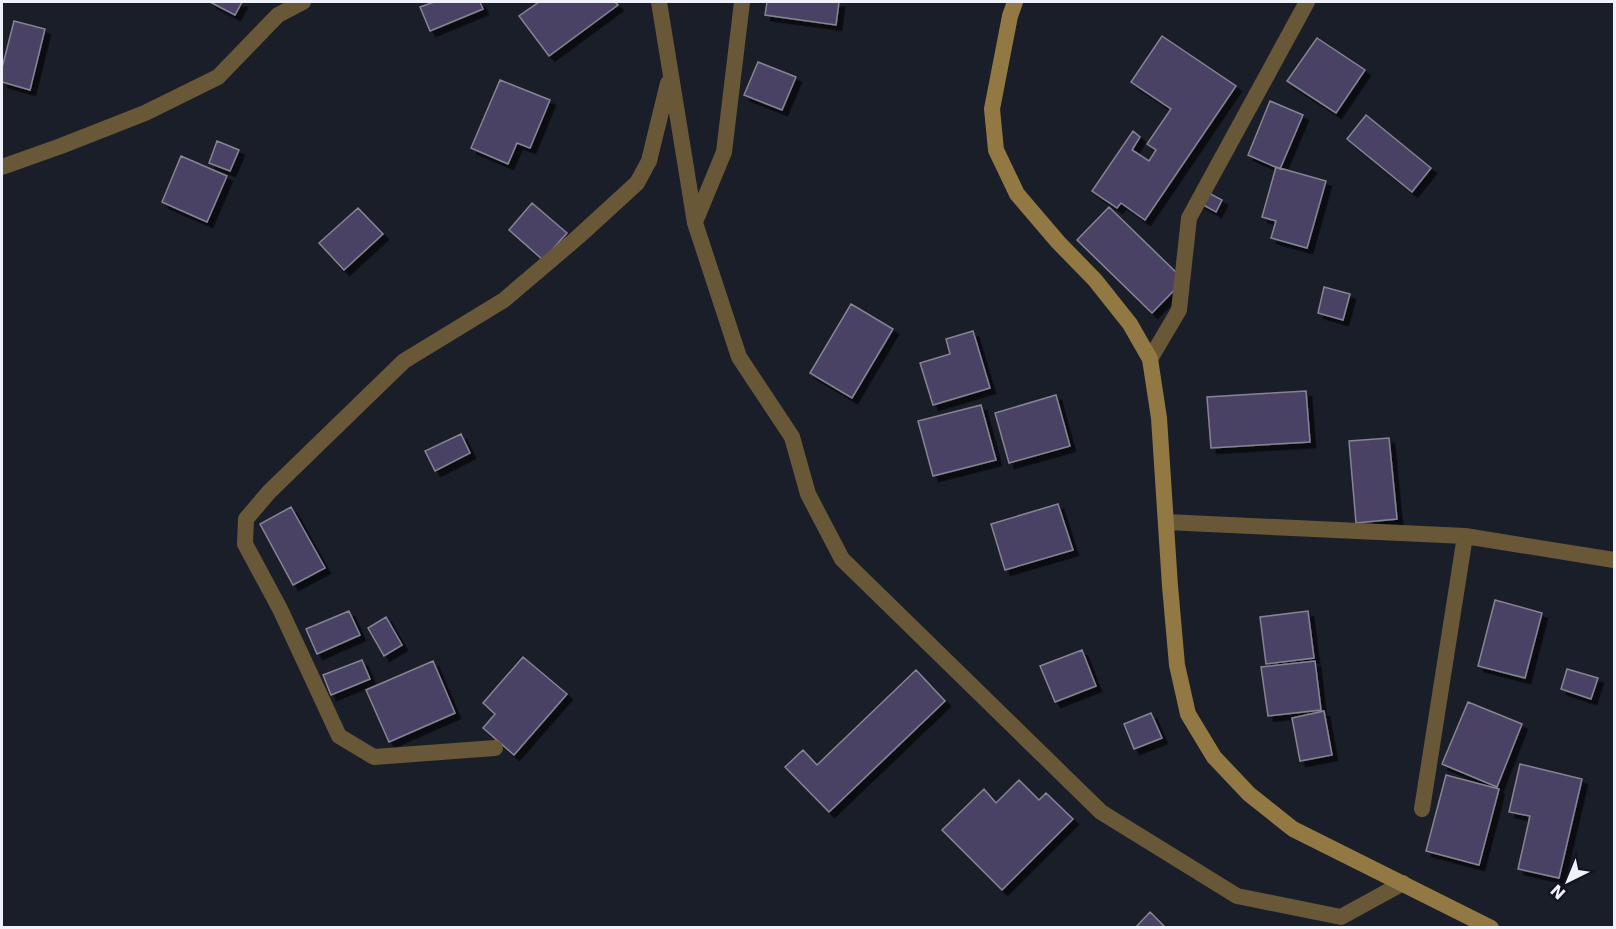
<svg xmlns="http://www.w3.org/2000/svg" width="1616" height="929" font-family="'DejaVu Sans',sans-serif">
	<defs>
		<filter id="shadow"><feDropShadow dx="5.5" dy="5.5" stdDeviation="0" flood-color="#0009"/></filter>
	</defs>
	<rect width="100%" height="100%" fill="#1a1e29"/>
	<path fill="#494365" stroke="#868493" stroke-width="1.5" filter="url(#shadow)" d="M210,2H242L235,15Z
		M434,2H480L483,9L430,31L420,7Z
		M539,2H615L618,5L549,56L519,16Z
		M767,2H839L836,25L765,15Z
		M14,21L45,29L30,90L2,82V68Z
		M1162,36L1236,86L1145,220L1121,203L1117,208L1092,191L1133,131L1140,137L1132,150L1149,161L1156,150L1147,144L1171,109L1131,82Z
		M1317,38L1365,70L1336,113L1287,81Z
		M758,62L796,77L782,110L744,95Z
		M500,80L550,100L530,148L517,143L508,164L471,148Z
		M1270,101L1303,115L1280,169L1248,155Z
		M1366,115L1431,168L1412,192L1347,139Z
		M217,141L239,150L230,171L209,163Z
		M181,156L227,176L207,222L162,202Z
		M1276,167L1326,181L1307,248L1271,238L1276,221L1262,217Z
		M1205,191L1222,200L1216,212L1198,202Z
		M532,203L567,233L543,260L509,230Z
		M1109,207L1184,280L1152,313L1077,240Z
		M358,208L383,234L344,270L319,243Z
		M1324,287L1350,294L1343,320L1318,313Z
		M851,304L893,329L852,398L810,373Z
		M973,331L990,388L933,405L920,363L950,354L946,339Z
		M1306,391L1310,442L1211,448L1207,397Z
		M1056,395L1070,446L1009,463L995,413Z
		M981,405L996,460L933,476L918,421Z
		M461,434L470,453L435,471L425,451Z
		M1389,438L1397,519L1356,523L1349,441Z
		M1058,504L1073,550L1005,570L991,524Z
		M291,507L325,568L293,585L260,524Z
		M1495,600L1542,613L1525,678L1478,666Z
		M349,611L360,635L317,654L306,629Z
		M1308,611L1314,658L1266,664L1260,617Z
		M386,617L402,645L384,656L368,628Z
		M1082,650L1096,686L1055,702L1040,666Z
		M523,657L567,694L514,755L483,728L495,714L483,703Z
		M362,660L370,679L331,695L323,675Z
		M433,661L455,713L389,742L366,690Z
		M1315,661L1321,710L1268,716L1261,667Z
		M1567,669L1598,678L1591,699L1561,689Z
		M916,670L945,701L829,812L785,767L803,750L817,765Z
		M1468,702L1522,724L1497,787L1442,764Z
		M1324,711L1332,755L1300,761L1292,718Z
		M1151,713L1162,738L1134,749L1124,724Z
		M1520,764L1582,779L1559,878L1518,869L1530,816L1509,812Z
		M1446,775L1499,789L1479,865L1426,851Z
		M1019,780L1039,800L1046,793L1073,819L1002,890L942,830L984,789L996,803Z
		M1150,912L1166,928H1135Z"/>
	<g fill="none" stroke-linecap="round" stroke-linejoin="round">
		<path stroke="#685837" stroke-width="16" d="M659,2L695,223L739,357L792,437L808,494L842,559L1101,812L1237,896L1341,917L1403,883
			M2,167L61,146L145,113L218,77L278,15L303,2
			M695,222L724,152L742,2
			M1150,359L1179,310L1189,218L1307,2
			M1166,522L1465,536L1614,560
			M495,748L374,757L339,736L280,609L245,544L246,519L269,492L404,361L504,300L578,237L637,183L649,161L668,83
			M1422,809L1465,536"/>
		<path stroke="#927842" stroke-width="16" d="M1015,2L1010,16L992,109L996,150L1017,194L1058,242L1095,280L1130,324L1150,359L1159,418L1170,586L1177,665L1188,714L1214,757L1249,794L1293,829L1491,928"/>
	</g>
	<rect width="1616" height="929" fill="none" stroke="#eff2fa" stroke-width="6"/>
	<g transform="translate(1568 881) rotate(223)" stroke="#111520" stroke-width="4.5" paint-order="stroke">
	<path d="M0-4.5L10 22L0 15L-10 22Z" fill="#eff2fa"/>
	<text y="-9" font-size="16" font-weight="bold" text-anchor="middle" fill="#eff2fa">N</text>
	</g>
</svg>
